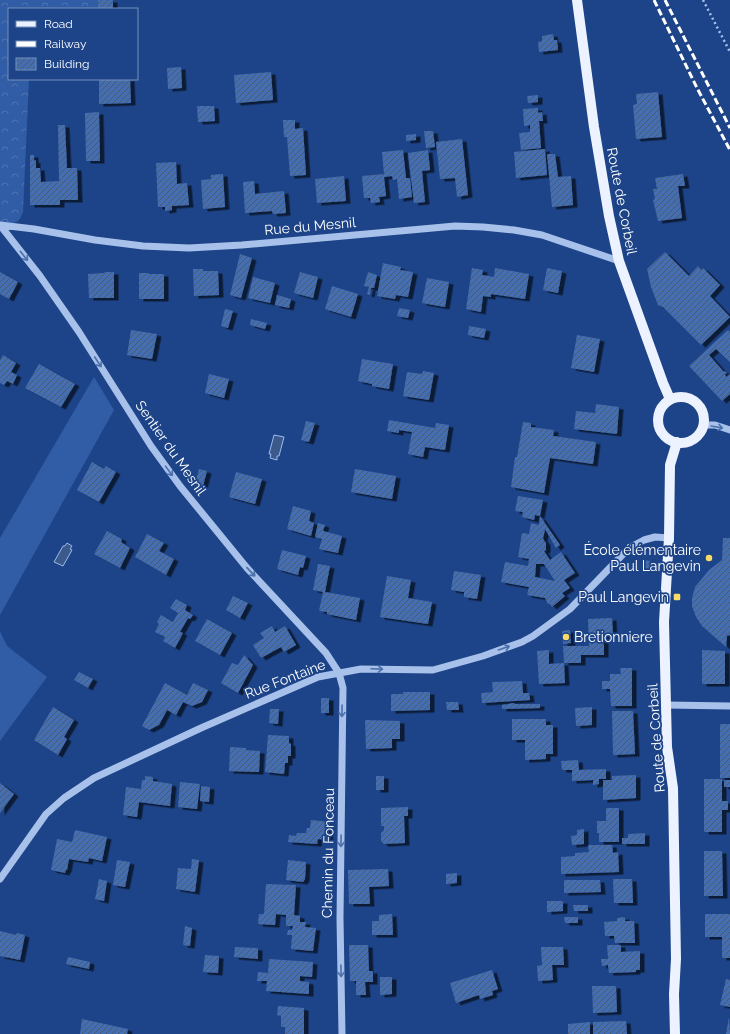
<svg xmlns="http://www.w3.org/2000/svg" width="730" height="1034" font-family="Raleway,sans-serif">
	<defs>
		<pattern id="forest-crowns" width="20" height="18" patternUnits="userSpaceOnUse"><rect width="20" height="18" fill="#305da6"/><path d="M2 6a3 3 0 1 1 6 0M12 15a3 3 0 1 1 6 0" fill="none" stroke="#4f75b3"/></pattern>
		<pattern id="building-hatch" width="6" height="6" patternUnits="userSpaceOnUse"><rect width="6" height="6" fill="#456eb1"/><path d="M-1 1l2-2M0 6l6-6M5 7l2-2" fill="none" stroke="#495a74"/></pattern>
		<filter id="shadow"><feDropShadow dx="4.5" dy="2.5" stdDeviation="0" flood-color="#0009"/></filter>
	</defs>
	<rect width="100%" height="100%" fill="#1d4488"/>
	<path fill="#305da6" d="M94,377L114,410L0,615V538Z
		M0,631L7,646L47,677L0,741Z"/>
	<path fill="url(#forest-crowns)" d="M0,0H99V9H9V79H29L23,212C18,226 13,223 0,223Z"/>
	<path fill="#3c598b" stroke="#9abbed" d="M274,435L284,437L279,456H277V460L270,458L271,454H269Z
		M67,543L72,546L70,549L72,550L63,566L54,562L63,546H65Z"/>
	<path fill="url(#building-hatch)" fill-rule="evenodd" filter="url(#shadow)" d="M98,0H113V9H98Z
		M553,34L554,40H557L558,50L539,52L538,42L542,41V36Z
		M181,67L182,88L168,89L167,68Z
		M271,72L273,100L236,103L234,75Z
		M99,79H130L131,103L99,104Z
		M658,92L662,137L636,139L633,105L637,104L636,94Z
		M538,95V102L528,103L527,96Z
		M197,106H214L215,121L198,122Z
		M538,108V113L542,112L543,121H539L541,148L521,150L519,133L530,132V125L524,126L523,109Z
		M99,112L100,161H86L85,113Z
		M283,120H295V129L303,128L306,175L290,176L287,137H284Z
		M58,125H65L67,168H77L78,200H60V205H30V155H34V161L36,160V168H40L41,182L59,181Z
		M424,131H433L435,147L426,148Z
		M416,134V140L406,141V135Z
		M462,139L468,195L457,197L455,178L440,179L436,142Z
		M545,149L547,175L516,178L514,152Z
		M403,150L406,178H410L412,197L399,199L397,179L393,180L392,176L384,177L386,196L379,197L380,202L371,203L370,198H364L362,176L384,174L382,152Z
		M428,150L430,170L422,171L425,202L414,203L408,153Z
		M547,154H555L558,177L571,176L573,205L552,207Z
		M176,162L177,184L187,183L189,205L172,206V210L165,211V207H158L156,163Z
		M223,174L225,207L203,209L201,180L211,179V175Z
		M683,174L685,186H678L682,218L658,221L653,200L655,199L653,189H657L655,178Z
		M344,176L346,201L317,203L315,179Z
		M254,181L255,194L284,191L286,213L273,214L272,211L245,213L243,182Z
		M665,252L689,276L698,266L701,270L703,268L720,285L710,296L730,317L701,345L663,307L658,305L651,287L647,269Z
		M240,254L252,258L241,298L230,295Z
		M383,263L401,267L400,270L413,272L408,297L396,295L395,299L377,296Z
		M472,268L483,270L482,275L494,277L495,268L529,274L525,299L491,294V297L483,296L481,312L466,309Z
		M547,268L562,271L558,293L543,290Z
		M193,269H203V271H218L219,295L194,296Z
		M0,272L18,282L9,299L0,294Z
		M105,272H114V298H89L88,274L104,273Z
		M300,272L318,277L313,298L294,293Z
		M368,272L377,275L374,288H371L370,295L367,294L369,287L364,286Z
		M139,273H148L149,274H164V299H139Z
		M253,277L275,283L270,303L248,298Z
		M427,278L449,282L445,307L422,303Z
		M332,286L358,294L351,317L325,309Z
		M277,295L291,299L289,308L275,305Z
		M399,308L410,310L408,318L397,316Z
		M225,309L233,311L228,328L221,326Z
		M251,319L267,323L265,329L250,325Z
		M469,326L486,329L484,338L468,335Z
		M131,330L157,334L152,359L127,355Z
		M728,330L730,332V362L716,349L709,355L724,372L725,371L727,373L725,374L726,377L730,374V394L722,401L689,366Z
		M577,335L600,339L594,372L571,368Z
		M3,355L16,363L11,372L17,375L13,384L7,381L4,385L0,383V360Z
		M362,359L393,364L389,389L372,386V384L358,381Z
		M39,364L75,384L61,407L25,388Z
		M423,371L434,373L429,400L403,396L407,372L422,374Z
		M209,374L229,379L224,398L205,393Z
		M596,404L619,407L617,434L574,429L576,411L595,413Z
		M389,420L435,428L436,423L449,425L445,450L425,447L423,457L408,454L412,432L399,430V433L387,431Z
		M306,421L315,423L309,442L301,440Z
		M523,422L531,423V427L554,430L553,436L596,442L593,464L550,458L544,493L511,487L515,457H517Z
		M92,462L104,469L106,466L116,472L99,502L77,490Z
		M199,469L207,471L203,486L195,484Z
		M355,469L396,476L392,499L351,492Z
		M236,472L262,479L255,504L229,497Z
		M518,496L543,500L540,516L535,515L534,520L522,517L523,512L515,511Z
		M293,506L311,511L309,521L314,523L311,536L287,529Z
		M540,516L560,545L556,548L545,529L543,539L546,543V550L544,551L550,560L561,552L575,573L564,580L570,588L562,593L565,596L552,607L550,604H548L545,598L527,595L529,587L501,582L505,562L528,566L529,559L518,557L522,533L529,534L531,523L539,525ZM536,564H544L555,581L535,577Z
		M318,523L325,525L323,531L342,536L338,553L319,549L322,539L315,537Z
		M107,531L122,539L121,542L130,548L120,568L94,554Z
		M147,534L164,543L159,551L174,559L166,575L135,557Z
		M723,538H730V635L727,636L726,647L702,626L696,617L692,606V598L695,587L709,570L722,560Z
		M282,550L306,556L303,568L300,567L298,575L277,569Z
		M642,560L650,561V570L641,569Z
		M318,564L330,566L325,592L360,598L356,620L327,614V612L319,611L323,592L313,590Z
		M454,571L481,575L477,599L464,597V592L451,590Z
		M387,576L411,580L408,598L432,602L428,624L380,617Z
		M233,596L248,603L240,618L226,610Z
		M176,599L187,605L185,610L193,615L190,619L188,618L180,632L183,633L175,648L163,641L165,637L155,632L159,624L157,622L161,615L173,622L178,613L170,608Z
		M612,618L613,635L604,636V655H581V663H564L565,683L539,684L537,651L549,650V664L564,663L563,646H589L588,619Z
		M207,619L232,633L220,655L195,641Z
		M272,626L275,632L285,626L296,645L284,652L281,647L261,658L253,645L264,638L260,633Z
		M570,630L571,643L563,644L562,631Z
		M702,650L725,651V684H702Z
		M244,655L253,665L238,693L221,683L232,663L238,665Z
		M620,668H632V706H611L610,689H602V681H610V674H621Z
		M79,672L93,679L88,688L74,680Z
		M522,681L523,693H529L530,700L482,703L481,693L493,692L492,682Z
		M165,683L187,695L193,683L208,690L202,702L192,706L183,702L176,715L167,710L159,725L149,730L142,726Z
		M403,692H430V710L391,711V694H403Z
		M321,698H329V713H321Z
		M446,702H458L459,710H447Z
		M514,703L515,704H540V708L502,709V705Z
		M53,707L74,720L64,737L67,739L58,755L34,740Z
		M592,707V725L576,726L575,708Z
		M270,709H279L278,724L269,723Z
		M612,711H633L635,754L613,755Z
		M512,719H546V725H553V754H546V759L525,760V740H512Z
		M365,720L400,721V739H392V748L366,749Z
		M720,724H730V778H720Z
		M268,735L289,736V743L291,744V756H288V763H285L284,774L265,772Z
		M230,747L246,748V750L260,751L259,772L229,771Z
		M578,760L579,770L606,769V779H599V784L593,785V780L572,781V770H562L561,761Z
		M636,775V798L603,800V780H612V776Z
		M145,776L153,777V781L172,784L170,806L139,802L137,817L123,815L126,787L141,789L142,780H145Z
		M376,776H384V790H376Z
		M704,779H722V801H728V810H722V832H704Z
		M724,780H730V787H724Z
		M180,782L200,784L197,809L178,807Z
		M0,783L14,794L0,813Z
		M201,786L210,787L209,802L200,801Z
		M408,807V816H404L405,843L384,844L381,841V833L384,830V826H381V808Z
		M606,808H619V842H599V833H597V821H606Z
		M311,820L330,822L328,840L318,839L317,844L288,842L289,835L296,836L297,833H306L307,828H310Z
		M584,829V844L572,845L571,836L577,835V830Z
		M75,830L107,837L102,861L89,858L88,862L69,859L67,870H66L65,873L51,870L57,839L72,842Z
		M645,833V844H622V838H628V834Z
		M588,845H612L613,853L618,852L619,872L561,874V857L575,856V853L589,852Z
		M704,851H722L723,896H704Z
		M192,859L199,860L195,892L176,889L178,868L191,869Z
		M117,860L130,862L125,887L113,885Z
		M288,860L306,862L305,879L303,882L286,880Z
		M388,869L389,886L369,887L370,904H349L348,870Z
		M457,873V883L446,884V874Z
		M99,879L107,881L104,901L95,899Z
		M613,879H632L633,903H614Z
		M564,880H600L601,892L564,893Z
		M266,884L296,885L294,915L300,916V922H306L305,927L316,928L313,951L291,949L292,935H287L288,930H292L293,926H286V915L276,914L275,925L258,924L259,914H264Z
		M547,901H563V911L547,912Z
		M573,905H588V911H574Z
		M392,914L393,935H372V921H379V915Z
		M705,914H730V958H722V937H705Z
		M564,917H578V923H565Z
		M625,917V921H634L635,943H615L614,936H605L604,922L617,921V918Z
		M185,926L192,928L190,946L183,945Z
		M0,931L16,935L17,933L25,935L20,960L0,956Z
		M349,945H368L369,971H373V982H365L366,995H356V981H350Z
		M607,945H621V952L640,951V970H636V972L609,973L608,965L602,966L601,959H608Z
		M235,947L258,948V959L234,957Z
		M541,947H563L564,965H552L553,980L538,981L537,966L542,965Z
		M205,955L219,956L218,973L203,972Z
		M68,957L90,962L89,969L66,964Z
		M269,959L313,962L312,977L300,976V981L309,982V994L266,991L267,981H257L258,972L268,973Z
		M492,970L498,989L492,991L493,995L480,999L479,995L456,1003L450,983Z
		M380,977H392V994L380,995Z
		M726,979L730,980V1007L720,1005Z
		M592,986H616L617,1012L593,1013Z
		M278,1006L304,1008V1034H285V1027H281V1016L277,1015Z
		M729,1017L730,1034H726Z
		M82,1019L128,1029L127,1034H80Z
		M626,1021L627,1034H593V1022Z
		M590,1022V1034H568V1024Z"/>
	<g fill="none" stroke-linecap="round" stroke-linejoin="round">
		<path stroke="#a7c1eb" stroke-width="2.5" stroke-dasharray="2 3" stroke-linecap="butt" d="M703,0L730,52"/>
		<path stroke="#a7c1eb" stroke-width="7" d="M0,225L40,276L79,332L151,446L180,486L247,568L326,653L339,673L343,688L340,918L342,1034
			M0,225L34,229L95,240L143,246L189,248L242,245L422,229L455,226L483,227L514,230L542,235L619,261
			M703,425H715L730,430
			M667,705L730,706
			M0,879L46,814L64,798L94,778L201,728L318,677L361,669L433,670L483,656L522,642L533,636L570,609L629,548L644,540L655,537L669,538"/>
		<path stroke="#ecf2ff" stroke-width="10" d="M577,0L594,127L609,216L619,261L663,383L670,399
			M658 420a23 23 0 1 1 46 0a23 23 0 1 1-46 0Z
			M675,1034L674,994L676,959L673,788L667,747L664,622L669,538L670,465L677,442"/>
		<path stroke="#fff" stroke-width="3" stroke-dasharray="7 3" stroke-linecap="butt" d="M654,0L697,88L730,150
			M665,0L730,128"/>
	</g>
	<defs><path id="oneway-shaft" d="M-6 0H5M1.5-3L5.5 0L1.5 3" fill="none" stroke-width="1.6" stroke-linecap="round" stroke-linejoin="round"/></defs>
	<g stroke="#4d70ab">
		<use href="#oneway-shaft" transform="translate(24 256) rotate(52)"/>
		<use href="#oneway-shaft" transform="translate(98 362) rotate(57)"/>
		<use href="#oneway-shaft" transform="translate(717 427) rotate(10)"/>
		<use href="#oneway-shaft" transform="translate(169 471) rotate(54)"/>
		<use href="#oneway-shaft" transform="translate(251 572) rotate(47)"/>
		<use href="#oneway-shaft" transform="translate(504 648) rotate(-19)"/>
		<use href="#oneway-shaft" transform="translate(377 669) rotate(2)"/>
		<use href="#oneway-shaft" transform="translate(342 711) rotate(91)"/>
		<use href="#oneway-shaft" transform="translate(341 841) rotate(91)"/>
		<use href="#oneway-shaft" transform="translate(341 971) rotate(89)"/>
	</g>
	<g fill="#fbda65" stroke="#1d4488" stroke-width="1.5">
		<circle cx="709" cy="558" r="4"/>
		<rect x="673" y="593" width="8" height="8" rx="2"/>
		<circle cx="566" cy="637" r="4"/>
	</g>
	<g text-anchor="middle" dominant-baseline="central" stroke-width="3.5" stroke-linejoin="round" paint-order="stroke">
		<g font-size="14" fill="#fff" stroke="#1d4488">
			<text transform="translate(622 201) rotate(79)">Route de Corbeil</text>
			<text transform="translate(310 226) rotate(-5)">Rue du Mesnil</text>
			<text transform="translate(171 448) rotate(55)">Sentier du Mesnil</text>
			<text transform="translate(285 679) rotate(-21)">Rue Fontaine</text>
			<text transform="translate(656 738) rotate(-94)">Route de Corbeil</text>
			<text transform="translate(328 853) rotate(-89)">Chemin du Fonceau</text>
		</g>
		<g font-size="14" fill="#fff" stroke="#1d4488" text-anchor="end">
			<text x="701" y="550">École élémentaire<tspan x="701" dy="16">Paul Langevin</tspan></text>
			<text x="669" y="597">Paul Langevin</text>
			<text x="574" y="637" text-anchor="start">Bretionniere</text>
		</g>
	</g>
	<rect x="8" y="8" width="130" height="72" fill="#1d4488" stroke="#778fb8"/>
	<rect x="16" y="21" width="20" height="6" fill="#ecf2ff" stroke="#778fb8"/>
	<text x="44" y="28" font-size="12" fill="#ffffff">Road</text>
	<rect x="16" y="41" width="20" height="6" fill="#ffffff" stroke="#778fb8"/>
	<text x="44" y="48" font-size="12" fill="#ffffff">Railway</text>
	<rect x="16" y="58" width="20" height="12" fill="url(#building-hatch)" stroke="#778fb8"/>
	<text x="44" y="68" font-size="12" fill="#ffffff">Building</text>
</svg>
